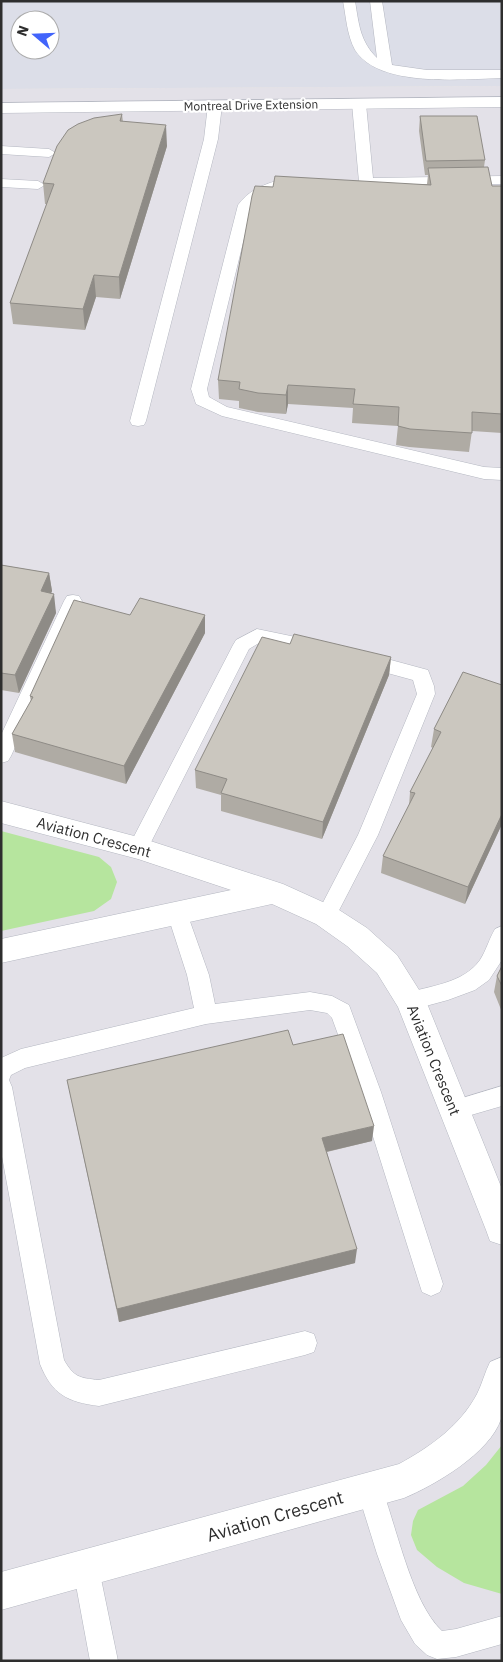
<svg xmlns="http://www.w3.org/2000/svg" width="503" height="1662" font-family="'IBM Plex Sans',sans-serif">
	<rect width="100%" height="100%" fill="#efe9e1"/>
	<path fill="#e3e1e8" d="M502,86V1661H1V89Z"/>
	<path fill="#dcdee8" fill-rule="evenodd" d="M1,1H502V86L1,89ZM20,20H50V50H20Z"/>
	<path fill="#b6e59e" d="M1,831L99,857L111,867L117,882L111,899L94,911L1,931Z
		M502,1445V1594L464,1583L437,1567L417,1550L411,1535L413,1521L418,1510L463,1486L486,1465Z"/>
	<g fill="none" stroke-linecap="round" stroke-linejoin="round">
		<defs>
			<path id="lane" d="M343,1H355C359,25 360,41 377,58L370,1H382L392,65L427,70H502V78C462,79 379,88 355,50C347,35 346,17 343,1Z
				M359,100L366,104L373,178L502,176V184L361,185L359,182L352,104Z
				M215,101L222,105L218,139L146,421L144,425L138,426L132,425L130,421L204,139L208,105Z
				M1,146L49,149L56,153L49,157L1,154Z
				M291,178H299L306,182L304,185C284,190 267,190 252,206L207,389L209,397L227,407L484,467L502,468V480L484,479L222,416L196,404L191,389L238,205C250,188 271,181 291,178Z
				M1,179L38,181L45,185L38,189L1,187Z
				M73,595L79,596L82,601L11,756L8,761L1,763V735L64,601L67,596Z
				M257,629L315,641L321,643L324,648L321,653L315,655L259,643L249,649L145,854L138,856L131,854L128,848L233,645L236,640Z
				M365,653L428,670L434,686L435,694L378,835L333,922L326,925L319,922L316,916L358,835L417,694L413,680L358,665L356,660L358,655Z
				M177,904L184,907L187,913L209,975L215,1004L310,992L332,996L349,1005L381,1092L443,1284L440,1292L431,1296L422,1292L359,1092L332,1018L327,1013L310,1010L206,1024L25,1068L11,1075L9,1080L12,1087L64,1360C74,1377 79,1378 99,1380L305,1331L314,1334L317,1343L314,1352L305,1355L99,1406C67,1402 52,1394 40,1364L1,1151V1058L21,1049L194,1008L187,975L167,913L170,907Z
				M502,926V960L489,980L475,990L448,1000L411,1010L403,1008L400,1001L403,994C428,986 463,984 480,960C486,951 489,939 495,929Z
				M502,1086V1106L454,1120L446,1117L443,1110L446,1103Z
				M370,1477L379,1481C396,1522 410,1601 442,1631L456,1629L502,1616V1644L456,1657L437,1659L427,1655L415,1644L401,1620L377,1554L357,1490L361,1481Z
				M86,1556L95,1560L99,1569L118,1661H90L73,1569L77,1560Z"/>
			<path id="street" d="M502,97V107L1,113V103Z
				M1,801L138,837L283,884L336,908L367,928L397,955L426,1001L502,1189V1245L490,1241L486,1230L398,1007L377,973L347,946L316,924L272,904L1,963V939L231,890L138,859L1,823Z
				M502,1357C502,1370 503,1409 501,1419C490,1453 435,1485 404,1498L1,1610V1572L399,1464C430,1447 460,1426 477,1394C482,1384 485,1372 490,1362Z"/>
		</defs>
		<use href="#lane" stroke="#b4b7c1" stroke-width="1"/>
		<use href="#street" stroke="#b4b7c1" stroke-width="1"/>
		<use href="#lane" fill="#fff" fill-rule="evenodd"/>
		<use href="#street" fill="#fff" fill-rule="evenodd"/>
	</g>
	<path fill="#afaba4" d="M122,114L123,122L167,146L120,299L96,297L85,330L13,324L10,303L47,204H45L43,183Z
		M420,116L485,160L484,167L492,186H502V433L472,431L469,452L409,447L396,445L398,426L352,423L353,408L288,404L286,414L258,412L239,408V401L219,399L218,380L273,187L427,184L428,175H425L419,131Z
		M1,565L49,573L52,591L51,593L56,613L19,693L1,690Z
		M205,615V633L126,784L15,752L12,734L31,702L30,696Z
		M290,644L391,657L389,675L322,839L221,811V795L196,788L195,770Z
		M463,672L502,824L465,904L381,873L383,856L409,806L410,792L433,748L431,747L434,729Z
		M502,966V1012L494,992L497,976Z
		M293,1045L372,1141L327,1152L355,1263L119,1322L67,1080Z"/>
	<path fill="#8e8b86" d="M166,125L167,146L120,299L119,277Z
		M94,275L96,297L85,330L83,309Z
		M288,385V404L286,414V395Z
		M49,573L52,591L44,609L41,591Z
		M54,594L56,613L19,693L15,675Z
		M205,615V633L126,784L124,766Z
		M391,657L389,675L322,839L323,822Z
		M502,814V824L465,904L468,887Z
		M374,1126L372,1141L321,1153L322,1138Z
		M357,1249L355,1263L119,1322L117,1309Z"/>
	<path fill="#cbc7bf" stroke="#8e8b86" d="M122,114L120,121L166,125L119,277L94,275L83,309L10,303L54,184L43,183L57,146L68,130L78,124L94,118Z
		M420,116H477L485,160L426,161Z
		M488,167L492,186H502V414L472,412V433L410,429L398,426L399,407L353,404L355,389L288,385L286,395L258,393L239,389L240,382L218,380L252,196L255,186L273,187L275,176L431,185L428,168Z
		M1,565L49,573L41,591L54,594L15,675L1,673Z
		M140,598L205,615L124,766L12,734L33,697L30,696L74,600L130,615Z
		M294,634L391,657L323,822L221,793L227,779L195,770L262,637L290,644Z
		M463,672L502,685V814L468,887L383,856L415,793L410,792L441,732L434,729Z
		M502,966V986L497,976Z
		M288,1030L293,1045L343,1034L374,1126L322,1138L357,1249L117,1309L67,1080Z"/>
	<g text-anchor="middle" dominant-baseline="central" stroke-width="4.5" stroke-linejoin="round" paint-order="stroke">
		<g font-size="12" fill="#2e2e2e" stroke="#fff">
			<text transform="translate(251 105) rotate(-1)">Montreal Drive Extension</text>
		</g>
		<g font-size="15" fill="#2e2e2e" stroke="#fff">
			<text transform="translate(94 837) rotate(15)">Aviation Crescent</text>
			<text transform="translate(434 1060) rotate(68)">Aviation Crescent</text>
		</g>
		<g font-size="18" fill="#2e2e2e" stroke="#fff">
			<text transform="translate(275 1516) rotate(-16)">Aviation Crescent</text>
		</g>
	</g>
	<rect width="503" height="1662" fill="none" stroke="#2e2e2e" stroke-width="5"/>
	<g transform="translate(35 35) rotate(289)"><circle r="24" fill="#ffffff" stroke="#ababab"/>
	<path d="M0-4L9 19L0 12L-9 19Z" fill="#4264fb"/>
	<text y="-8" font-size="14" font-weight="bold" text-anchor="middle" fill="#2e2e2e">N</text>
	</g>
</svg>
